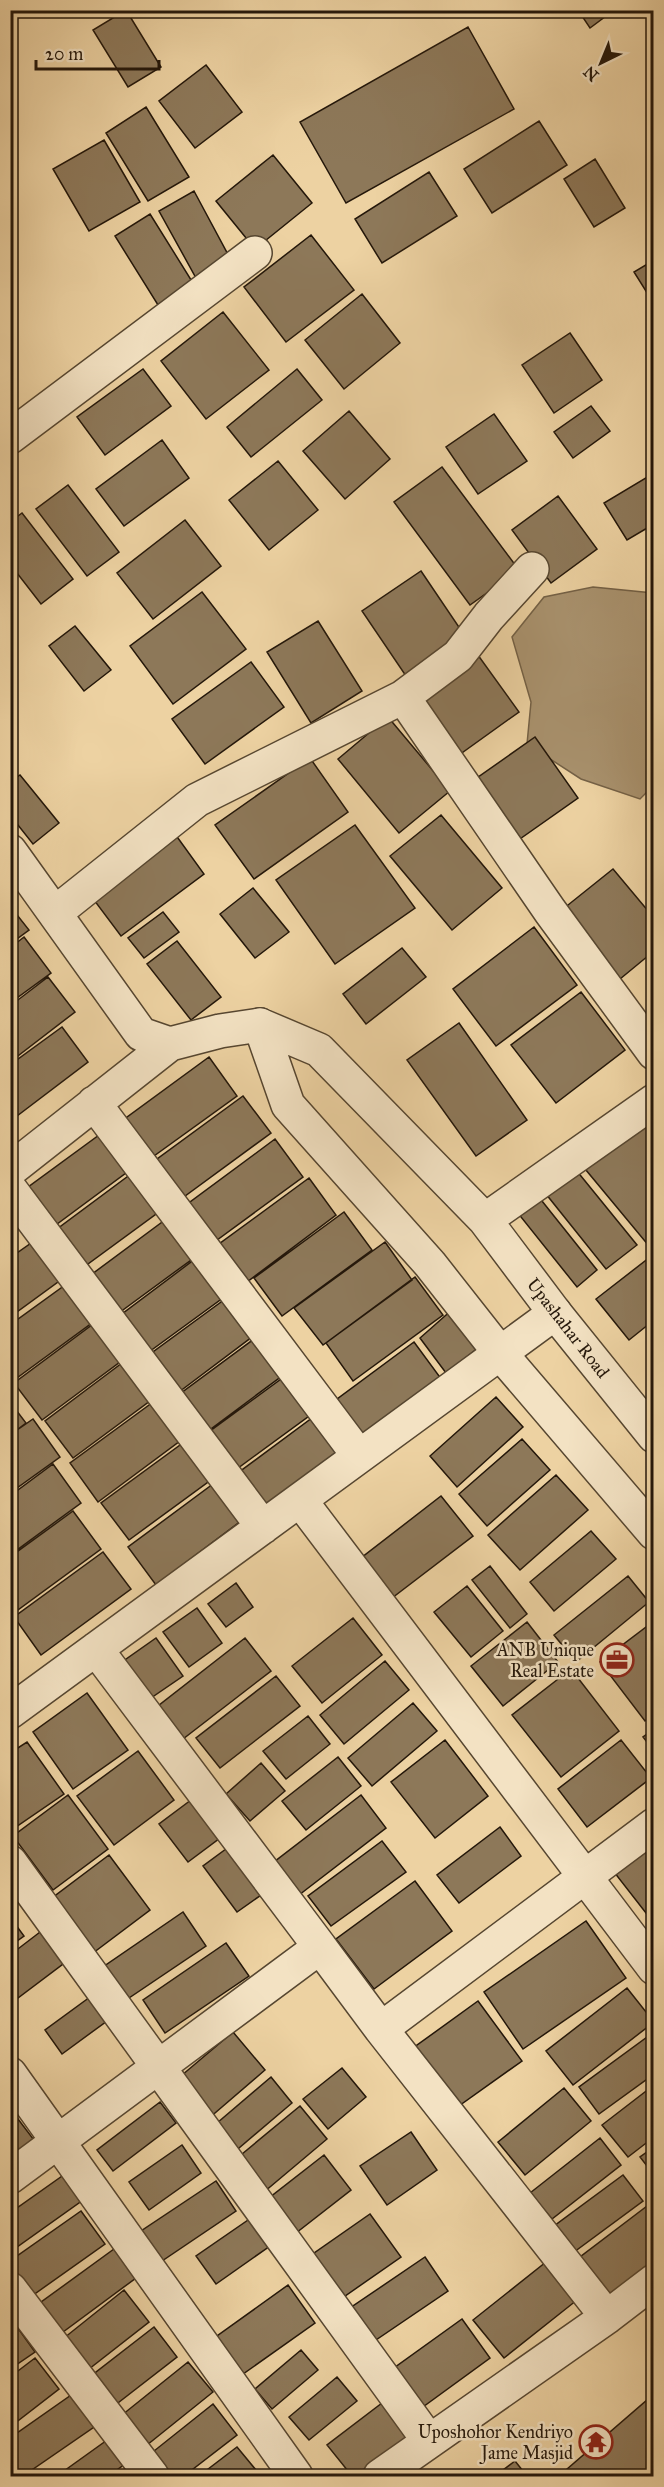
<svg xmlns="http://www.w3.org/2000/svg" width="664" height="2487" font-family="'IM FELL Great Primer',serif">
	<rect width="100%" height="100%" fill="#edd2a2"/>
	<filter id="stains"><feTurbulence type="fractalNoise" baseFrequency=".00333" numOctaves="4"/><feColorMatrix values="0 0 0 0 .2 0 0 0 0 .09 0 0 0 0 .02 0 0 0 .5 -.17"/></filter>
	<radialGradient id="worn" r=".72"><stop offset=".6" stop-color="#630" stop-opacity="0"/><stop offset="1" stop-color="#630" stop-opacity=".3"/></radialGradient>
	<path fill="#a9926e" stroke="#746146" stroke-width="1.5" d="M593,587L653,593V786L640,799L581,779L527,744L531,702L512,637L544,597Z"/>
	<path fill="#8d7859" stroke="#24170a" stroke-width="1.5" d="M126,10L161,67L128,87L93,30Z
		M578,10H608L610,13L590,28Z
		M468,27L514,109L346,203L300,122Z
		M206,65L242,112L195,148L159,101Z
		M146,107L189,177L148,201L106,133Z
		M539,121L567,165L492,213L464,169Z
		M104,140L140,202L89,231L53,169Z
		M273,155L312,203L255,249L216,201Z
		M595,159L625,208L594,227L564,179Z
		M429,172L457,216L382,263L355,219Z
		M194,191L231,260L196,278L159,211Z
		M150,214L193,283L158,305L115,236Z
		M311,235L354,290L286,342L244,287Z
		M654,260V304L634,272Z
		M362,294L400,343L344,389L305,340Z
		M223,312L269,370L206,419L161,361Z
		M570,333L602,380L554,413L522,365Z
		M143,369L171,406L105,455L77,417Z
		M297,369L322,400L251,457L227,427Z
		M654,394V407L647,398Z
		M591,406L610,431L573,458L554,432Z
		M349,411L390,459L345,499L303,451Z
		M494,414L527,461L478,494L446,447Z
		M162,440L189,478L124,526L96,489Z
		M278,461L318,510L269,550L229,500Z
		M442,467L519,570L470,605L394,502Z
		M654,473V524L627,540L604,503Z
		M68,485L119,552L87,576L36,509Z
		M558,496L597,549L551,583L512,530Z
		M22,513L73,579L41,604L10,564V522Z
		M185,520L221,566L153,619L117,573Z
		M421,571L467,639L408,679L362,611Z
		M202,592L246,649L173,704L130,646Z
		M318,621L362,691L311,723L267,652Z
		M75,626L111,670L84,691L49,646Z
		M475,651L519,712L459,755L415,694Z
		M251,662L284,707L205,764L172,719Z
		M388,717L450,791L399,833L338,759Z
		M535,737L578,798L517,841L474,780Z
		M310,758L348,812L254,879L215,825Z
		M20,775L59,823L33,844L10,815V782Z
		M441,815L502,888L452,930L390,856Z
		M355,825L415,908L335,964L276,880Z
		M175,834L204,874L121,936L91,896Z
		M613,869L654,918V951L620,979L563,909Z
		M253,888L289,932L255,958L220,914Z
		M10,906L29,930L10,944Z
		M163,912L179,932L144,958L128,938Z
		M534,927L577,985L496,1046L453,989Z
		M24,937L51,973L10,1003V948Z
		M177,941L221,997L191,1020L147,964Z
		M402,948L426,977L366,1024L343,994Z
		M48,977L75,1012L10,1062V1006Z
		M581,992L625,1050L556,1103L511,1045Z
		M459,1023L527,1120L476,1156L407,1060Z
		M62,1027L88,1062L17,1116L10,1107V1065Z
		M209,1057L237,1096L147,1161L119,1123Z
		M243,1096L271,1133L181,1199L153,1162Z
		M654,1105V1242L649,1246L581,1164Z
		M110,1127L138,1164L49,1230L20,1193Z
		M275,1139L303,1177L213,1243L186,1205Z
		M572,1165L637,1245L606,1269L542,1189Z
		M139,1168L167,1206L77,1272L49,1235Z
		M309,1178L336,1215L247,1282L219,1244Z
		M534,1191L597,1270L577,1287L513,1207Z
		M344,1212L372,1250L282,1316L254,1278Z
		M173,1214L202,1252L112,1318L84,1280Z
		M10,1228L16,1236L10,1241Z
		M34,1241L62,1279L10,1317V1258Z
		M385,1242L412,1280L323,1345L294,1308Z
		M203,1253L231,1292L142,1357L114,1320Z
		M654,1254V1320L629,1340L596,1299Z
		M415,1277L443,1315L353,1381L326,1343Z
		M72,1280L100,1317L10,1383V1325Z
		M232,1294L260,1331L171,1398L142,1360Z
		M454,1308L487,1341L446,1373L420,1338Z
		M104,1316L132,1353L42,1420L14,1383Z
		M262,1333L290,1370L200,1437L173,1399Z
		M414,1342L442,1380L353,1445L325,1408Z
		M134,1354L162,1392L73,1458L45,1421Z
		M292,1371L320,1408L230,1474L202,1437Z
		M160,1397L188,1435L98,1502L70,1463Z
		M496,1397L523,1427L457,1487L430,1456Z
		M10,1402L26,1423L10,1435Z
		M320,1412L348,1450L259,1516L231,1478Z
		M33,1419L60,1457L10,1493V1435Z
		M191,1437L219,1474L129,1540L101,1503Z
		M522,1439L550,1470L487,1526L459,1494Z
		M53,1464L81,1503L10,1555V1496Z
		M556,1475L588,1510L520,1570L488,1535Z
		M217,1481L245,1518L156,1585L128,1547Z
		M441,1496L473,1536L392,1598L361,1558Z
		M73,1511L101,1549L11,1615L10,1557Z
		M591,1531L616,1559L554,1611L530,1582Z
		M103,1552L131,1589L41,1655L14,1617Z
		M490,1566L527,1614L510,1628L472,1580Z
		M628,1576L649,1602L576,1662L554,1635Z
		M236,1583L253,1607L226,1627L208,1604Z
		M467,1586L503,1631L471,1657L434,1612Z
		M197,1608L222,1643L189,1667L163,1632Z
		M353,1618L382,1655L322,1703L292,1666Z
		M654,1621V1714L645,1721L600,1662Z
		M527,1622L558,1662L503,1706L471,1666Z
		M156,1638L183,1676L148,1700L122,1662Z
		M245,1638L271,1671L183,1739L158,1706Z
		M385,1661L409,1690L344,1744L320,1715Z
		M571,1669L619,1731L561,1777L512,1715Z
		M276,1676L300,1706L220,1768L196,1738Z
		M87,1693L128,1750L73,1789L33,1732Z
		M413,1703L437,1731L372,1786L348,1758Z
		M308,1716L330,1744L286,1779L263,1751Z
		M654,1729V1751L643,1737Z
		M445,1740L488,1796L435,1838L391,1782Z
		M621,1740L651,1778L587,1827L558,1789Z
		M27,1742L64,1794L10,1831V1753Z
		M138,1751L174,1800L114,1845L77,1796Z
		M338,1757L361,1786L306,1830L282,1801Z
		M261,1763L285,1791L250,1821L226,1794Z
		M68,1795L108,1849L53,1890L13,1836Z
		M361,1795L386,1828L299,1895L274,1862Z
		M191,1800L220,1838L188,1862L159,1824Z
		M500,1827L521,1856L459,1903L437,1875Z
		M382,1841L406,1872L331,1926L308,1896Z
		M654,1842V1922H653L614,1872Z
		M230,1846L264,1893L237,1912L203,1866Z
		M109,1855L150,1910L93,1953L52,1898Z
		M415,1881L452,1931L374,1989L336,1939Z
		M183,1912L206,1946L123,2002L100,1969Z
		M10,1917L24,1936L10,1946Z
		M586,1921L626,1978L523,2049L484,1992Z
		M44,1929L67,1961L10,2004V1955Z
		M226,1943L249,1976L165,2033L143,2000Z
		M627,1988L654,2022L573,2085L546,2051Z
		M90,1997L107,2021L62,2054L45,2030Z
		M478,2001L522,2061L456,2108L413,2048Z
		M233,2032L265,2070L208,2119L175,2081Z
		M654,2032V2074L599,2114L579,2087Z
		M342,2068L366,2097L328,2129L303,2099Z
		M271,2077L292,2103L232,2154L210,2129Z
		M654,2085V2137L628,2157L602,2125Z
		M564,2088L591,2121L525,2175L498,2142Z
		M160,2102L176,2123L113,2171L97,2150Z
		M300,2106L327,2139L264,2192L236,2159Z
		M18,2119L37,2144L10,2165V2125Z
		M411,2132L437,2170L387,2205L360,2166Z
		M600,2138L621,2165L552,2219L530,2193Z
		M182,2145L201,2173L149,2210L129,2182Z
		M654,2147V2175L640,2157Z
		M324,2155L351,2190L296,2233L269,2198Z
		M65,2174L83,2200L10,2252V2213Z
		M623,2175L643,2201L570,2255L550,2229Z
		M216,2181L236,2211L159,2263L138,2233Z
		M651,2203L654,2207V2261L609,2295L580,2257Z
		M81,2211L105,2244L29,2298L10,2271V2261Z
		M370,2214L401,2257L338,2301L307,2258Z
		M251,2218L270,2246L216,2284L196,2256Z
		M114,2249L136,2278L59,2335L37,2305Z
		M425,2257L448,2291L370,2344L347,2310Z
		M546,2262L577,2300L504,2358L473,2320Z
		M288,2285L315,2323L236,2379L210,2341Z
		M124,2290L149,2322L89,2369L64,2338Z
		M462,2319L490,2358L416,2412L387,2373Z
		M15,2324L35,2352L10,2369V2328Z
		M154,2327L177,2357L114,2406L91,2376Z
		M301,2350L318,2370L272,2409L255,2389Z
		M35,2358L59,2389L10,2427V2377Z
		M188,2362L213,2392L147,2445L122,2415Z
		M337,2377L357,2401L309,2440L289,2417Z
		M74,2393L97,2425L23,2476H14L10,2472V2438Z
		M654,2394V2476H559Z
		M382,2403L408,2437L355,2476H352L327,2445Z
		M213,2404L237,2435L184,2476H166L149,2455Z
		M110,2438L128,2462L108,2476H57Z
		M237,2447L261,2476H199Z
		M515,2461L527,2476H495Z"/>
	<g fill="none" stroke-linecap="round" stroke-linejoin="round">
		<defs>
			<path id="minor" d="M10,437L255,253
				M403,697L458,656L489,616L532,569
				M10,851L141,1034L170,1044L220,1031L260,1025
				M55,913L197,800L403,697L550,911L654,1053
				M94,1103L359,1456
				M10,1170L170,1044
				M10,1189L263,1527
				M300,1500L654,1968
				M96,1649L320,1947
				M10,1712L555,1313
				M10,1862L429,2441
				M381,2029L607,2317
				M10,2074L296,2476
				M10,2177L320,1947L381,2029L654,1825
				M10,2289L152,2476
				M380,2476L607,2317L654,2281"/>
			<path id="tertiary" d="M260,1025L288,1105L430,1264L500,1353L654,1533
				M260,1025L319,1050L485,1220L555,1313L654,1436
				M485,1220L654,1101"/>
		</defs>
		<use href="#minor" stroke="#564630" stroke-width="36"/>
		<use href="#tertiary" stroke="#564630" stroke-width="36"/>
		<use href="#minor" stroke="#f3e2c3" stroke-width="33"/>
		<use href="#tertiary" stroke="#f3e2c3" stroke-width="33"/>
	</g>
	<defs>
		<symbol id="office-ring" viewBox="-11 -11 22 22"><circle r="9.5" fill="#f3e2c3" stroke="#8f2418" stroke-width="1.5"/><path d="M-6-3h4V-5.5h4V-3h4V5H-6ZM-1-4.5V-3h2v-1.5ZM-6 0V1H6V0Z" fill="#8f2418"/></symbol>
		<symbol id="temple-ring" viewBox="-11 -11 22 22"><circle r="9.5" fill="#f3e2c3" stroke="#8f2418" stroke-width="1.5"/><path d="M0-6L5-2H3V0L6.5 2.5H4V6H1.5V3h-3V6H-4V2.5H-6.5L-3 0V-2H-5Z" fill="#8f2418"/></symbol>
	</defs>
	<g fill-rule="evenodd">
		<use href="#office-ring" x="598" y="1641" width="38" height="38"/>
		<use href="#temple-ring" x="577" y="2423" width="38" height="38"/>
	</g>
	<g text-anchor="middle" dominant-baseline="central" stroke-width="5" stroke-linejoin="round" paint-order="stroke">
		<g font-size="18" fill="#24170a" stroke="#f3e2c3">
			<text transform="translate(568 1328) rotate(52)">Upashahar Road</text>
		</g>
		<g font-size="18" fill="#24170a" stroke="#f3e2c3" text-anchor="end">
			<text x="594" y="1650">ANB Unique<tspan x="594" dy="21">Real Estate</tspan></text>
			<text x="573" y="2432">Uposhohor Kendriyo<tspan x="573" dy="21">Jame Masjid</tspan></text>
		</g>
	</g>
	<rect width="664" height="2487" fill="none" stroke="#edd2a2" stroke-width="36"/>
	<rect x="12" y="12" width="640" height="2463" fill="none" stroke="#24170a" stroke-width="3"/>
	<rect x="18" y="18" width="628" height="2451" fill="none" stroke="#24170a" stroke-width="1.5"/>
	<g transform="translate(601 63) rotate(223)" stroke="#f3e2c3" stroke-width="4.5" paint-order="stroke">
	<path d="M0-4.5L10 22L0 15L-10 22Z" fill="#24170a"/>
	<text y="-9" font-size="16" font-weight="bold" text-anchor="middle" fill="#24170a">N</text>
	</g>
	<path d="M36 60v9h123v-9" fill="none" stroke="#24170a" stroke-width="3"/>
	<text x="45" y="60" font-size="18" fill="#24170a" stroke="#f3e2c3" stroke-width="4.5" paint-order="stroke">20 m</text>
	<rect width="100%" height="100%" filter="url(#stains)"/>
	<rect width="100%" height="100%" fill="url(#worn)"/>
</svg>
